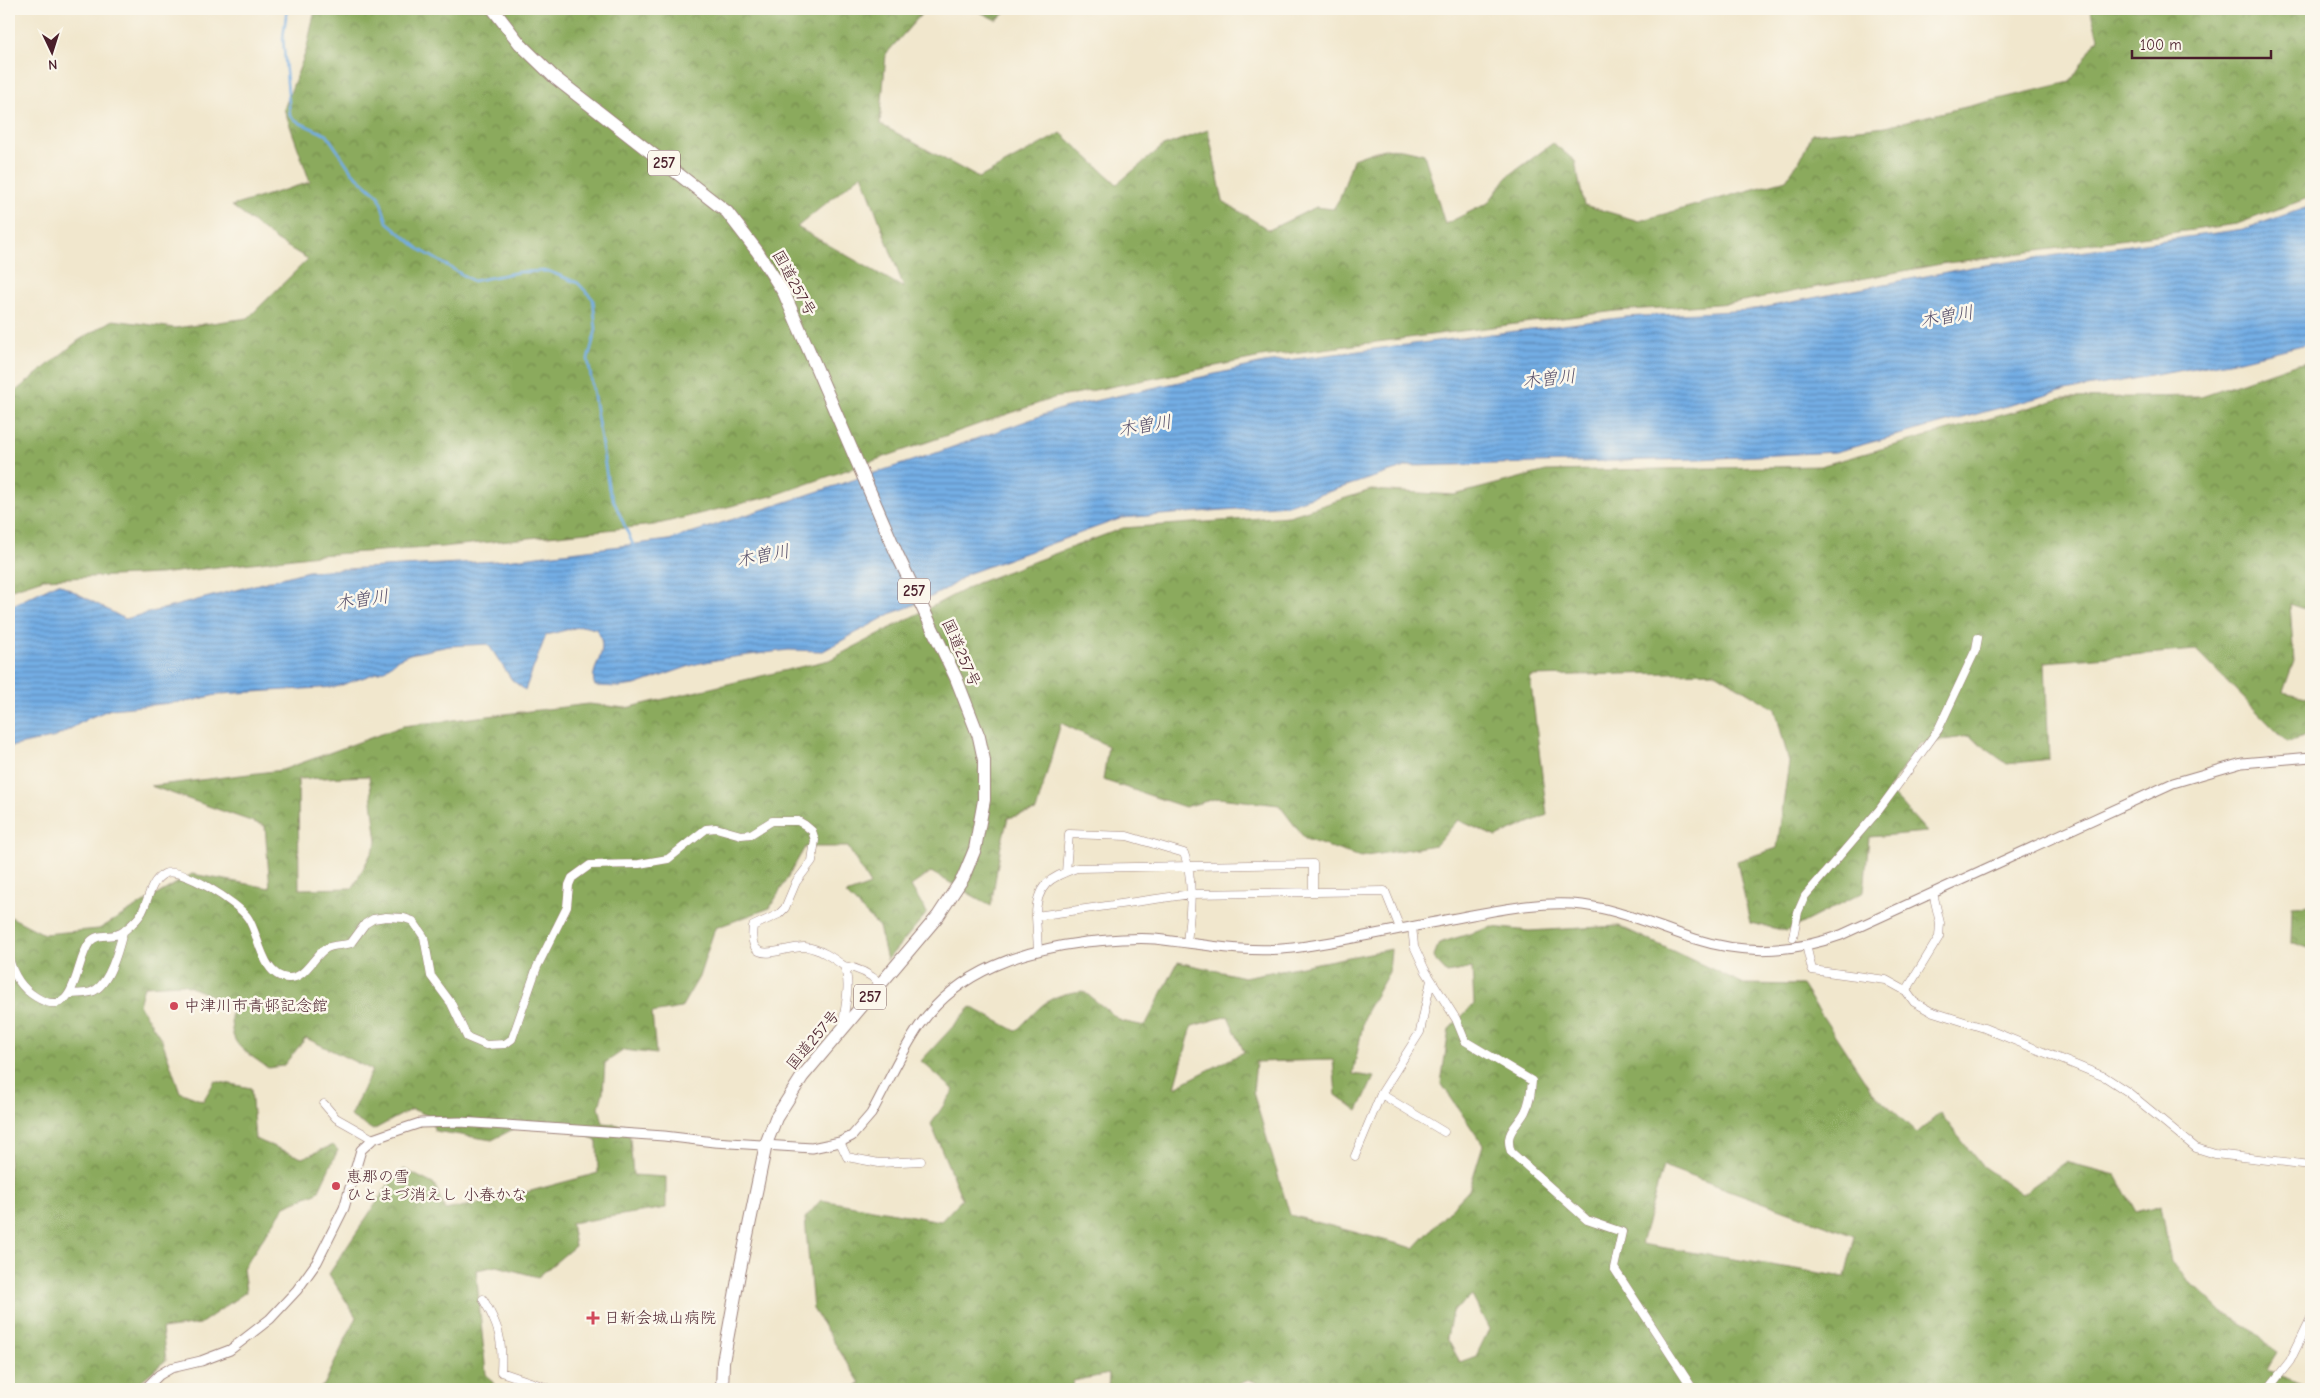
<svg xmlns="http://www.w3.org/2000/svg" width="2320" height="1398" font-family="'Comic Neue','Klee One',sans-serif">
	<defs>
		<pattern id="forest-crowns" width="20" height="18" patternUnits="userSpaceOnUse" patternTransform="scale(1.25)"><rect width="20" height="18" fill="#8baa5d"/><path d="M2 6a3 3 0 1 1 6 0M12 15a3 3 0 1 1 6 0" fill="none" stroke="#748a4d"/></pattern>
		<pattern id="water-rules" width="6" height="5" patternUnits="userSpaceOnUse" patternTransform="scale(1.25)"><rect width="6" height="5" fill="#73ade4"/><path d="M0 2.5h6" fill="none" stroke="#608cb9"/></pattern>
	</defs>
	<rect width="100%" height="100%" fill="#fbf7ec"/>
	<filter id="ink" filterUnits="userSpaceOnUse"><feTurbulence type="fractalNoise" baseFrequency=".02" numOctaves="2"/><feDisplacementMap in="SourceGraphic" scale="10" xChannelSelector="R" yChannelSelector="G"/><feConvolveMatrix kernelMatrix="1 2 1 2 8 2 1 2 1" color-interpolation-filters="sRGB"/></filter>
	<filter id="wash" filterUnits="userSpaceOnUse"><feTurbulence type="fractalNoise" baseFrequency=".0096" numOctaves="4" result="noise"/><feDisplacementMap in="SourceGraphic" scale="20" xChannelSelector="R" yChannelSelector="G"/><feGaussianBlur stdDeviation="1.12" result="paint"/><feColorMatrix in="noise" values="0 0 0 0 0 0 0 0 0 0 0 0 0 0 0 0 0 1.4 0 .05"/><feComposite in="paint" operator="in"/></filter>
	<g filter="url(#wash)">
		<rect width="100%" height="100%" fill="#f1e7cd"/>
		<path fill="url(#forest-crowns)" stroke="#6a6444" fill-rule="evenodd" d="M332,9H926L886,54L880,124L979,178L1061,133L1117,184L1163,146L1208,130L1223,201L1269,230L1316,207L1333,209L1340,198L1353,159C1386,147 1390,145 1424,154L1445,224L1488,203L1507,177L1553,143L1575,161L1584,205L1639,221L1786,180L1801,158L1812,134L1886,126L2070,82L2098,38L2090,9H2311V197L2237,224L1941,264L1732,303L1616,311L1261,357L1054,398L772,496L654,525L442,547L318,555L160,574L43,579L9,590V392L12,394L79,340L113,320L175,328L248,318L308,259L276,240L232,206L310,182L284,109L306,51L315,10ZM862,174L904,288L797,227Z
			M974,9H1011L996,20Z
			M2311,362V611L2290,604L2294,661L2283,692L2311,698V735L2287,742L2196,650L2045,662L2049,759L2007,764L1969,736L1920,744L1888,789L1927,832L1869,837L1864,892L1787,931L1750,923L1737,861L1777,848L1789,762L1775,709L1714,672L1530,676L1547,815L1496,837L1458,820L1436,845L1360,857L1305,839L1279,805L1218,798L1185,807L1103,780L1108,746L1061,723L1036,811L1008,818L1001,845L991,906L931,872L911,886L927,913L887,960L879,927L846,894L870,885L848,847H805L770,908L715,928L699,977L681,1008L652,1013L656,1054L624,1050L605,1063L603,1092L599,1107L603,1123L629,1126L633,1175L666,1177V1208L571,1223L575,1246L538,1277L497,1266L476,1270L486,1374L498,1389H318L324,1385L356,1317L329,1274L390,1182L404,1169L435,1185L445,1210L497,1200L598,1173L597,1142L573,1125L529,1121L492,1140L435,1131L429,1116L412,1109L373,1130L350,1116L372,1070L306,1038L283,1066L268,1068C238,1046 228,1046 232,1004L183,984L144,986L139,1005L162,1040L180,1092L203,1101L215,1081L251,1088L255,1139L302,1158L333,1145L338,1150L318,1192L285,1206L243,1268L246,1292L200,1324L162,1329L166,1360L142,1380L136,1389H102L95,1386L91,1389H9V916L44,934L99,929L192,874L270,888L265,826L151,786L282,770L403,726L589,704L626,708L829,660L977,583L1123,528L1289,516L1371,490L1454,495L1546,471L1820,466L2063,398L2201,396L2292,365ZM369,776L377,842L353,888L299,889L298,779Z
			M2311,905V949L2291,942L2292,906Z
			M1619,926L1744,984L1802,985L1871,1090L1917,1133L1940,1113L1981,1165L2022,1194L2066,1162L2116,1175L2136,1212L2161,1205L2171,1263L2223,1313L2257,1332L2277,1353L2267,1371L2311,1387V1389H1261L1260,1384L1250,1380L1239,1384L1238,1389H1108L1109,1374L1073,1381L1074,1389H854L860,1383L813,1309L805,1218L821,1200L941,1221L962,1199L931,1124L954,1090L921,1061L971,1007L1016,1031C1042,1006 1045,995 1083,991L1121,1021L1145,1026L1178,962L1244,977L1391,949L1389,972L1365,1014L1353,1074L1374,1077L1358,1111L1336,1095L1333,1060L1256,1062L1253,1092L1290,1215L1414,1248L1469,1190L1483,1145L1441,1083L1449,1029L1474,1004L1472,968L1447,973L1433,958L1439,943L1492,927L1529,931ZM1228,1016L1244,1052L1175,1087L1192,1026ZM1663,1166L1855,1236L1845,1277L1641,1244ZM1472,1296L1489,1329L1476,1356L1460,1362L1447,1338L1452,1312Z"/>
		<path fill="url(#water-rules)" stroke="#5e6688" d="M2311,206V343L2240,360L2059,392L1835,452L1699,459L1409,466L1287,505L1122,518L967,574C947,591 917,605 892,613L823,651L788,650L726,658L696,664L635,685L620,687L595,686C587,667 613,654 596,629L582,626L546,635L525,690L512,680L488,644L449,646L410,654L398,659L385,670L336,687L220,694L191,701L111,709L89,718L56,737L9,747V607L58,583L125,619L308,571L497,561L669,540L933,454L1063,408L1264,363L1626,317L1751,310L1972,267L2244,229Z"/>
		<g fill="none" stroke-linecap="round" stroke-linejoin="round">
			<path stroke="#73ade4" stroke-width="2.5" d="M287,9L283,38L290,116L300,123L327,135L352,172L379,196L387,222L419,249L473,281L519,272L548,271L578,283L593,299L596,330L588,359L609,490L634,547"/>
		</g>
	</g>
	<g filter="url(#ink)">
		<g fill="none" stroke-linecap="round" stroke-linejoin="round">
			<defs>
				<path id="minor" d="M1066,872L1069,834L1127,836L1184,853C1195,882 1190,913 1187,943
					M1036,916C1036,885 1050,877 1077,868L1313,864V892
					M1412,926L1414,946L1425,970L1456,1019L1465,1041L1532,1081C1531,1093 1530,1102 1525,1112C1516,1128 1504,1132 1511,1152L1587,1220L1622,1232L1614,1268L1693,1389
					M1793,937L1798,912L1805,896L1879,810L1938,730L1976,649L1978,638
					M1806,945L1812,970L1886,980L1906,991L1914,1002L1930,1011L1984,1028L2105,1077L2128,1092L2196,1148L2215,1154L2311,1165
					M1038,950L1036,916L1191,894L1385,891L1400,928
					M9,958C13,975 21,988 36,997C78,1023 74,961 90,942C99,931 113,940 124,931C130,926 139,919 142,912C149,899 150,881 164,874C180,865 239,904 248,918C259,934 262,977 288,978C305,979 313,957 325,949C333,944 343,946 351,943L365,924L373,919L386,917L404,918L413,921L424,937L431,976L451,1003L467,1037L486,1045L505,1044L512,1039L537,967L567,907L569,885L572,878L590,865L639,864L668,859L706,829L716,828L741,835L751,834L772,821H798L805,825L812,831L815,840L812,861L796,882L785,908L779,914L753,926C747,970 782,946 805,947C819,948 833,958 844,966C852,987 844,1005 843,1027
					M844,966C859,968 870,974 881,984
					M1906,991L1939,937L1940,923L1933,893
					M71,994C77,993 85,994 91,992C109,987 119,948 123,932
					M1381,1094L1444,1132
					M324,1104L336,1118L373,1139
					M840,1142L847,1157L879,1163L921,1161
					M1355,1156L1381,1094L1420,1032L1431,980
					M483,1299C499,1326 503,1340 501,1372L551,1389
					M2268,1389L2290,1361L2311,1318"/>
				<path id="tertiary" d="M145,1389L159,1375L171,1368L201,1361L230,1350L270,1319L297,1290L317,1262L344,1208L361,1150L373,1139L393,1132L420,1123L460,1122L664,1136L714,1142L812,1148L840,1142L852,1136L871,1114C887,1085 901,1052 920,1025C959,970 1023,950 1086,942C1110,940 1132,937 1155,939C1202,944 1246,954 1293,948C1353,940 1412,926 1472,915C1505,909 1538,902 1572,904C1615,907 1654,926 1695,939C1745,955 1792,953 1841,935L2173,783L2242,763L2311,757"/>
				<path id="trunk" d="M493,9L520,44L554,77L727,212L757,251L784,293L896,552L956,678L979,737L984,760V800L975,849L963,878L938,916L802,1077L776,1118L766,1144L739,1274L723,1362L722,1389"/>
			</defs>
			<use href="#minor" stroke="#9e837c" stroke-width="9"/>
			<use href="#tertiary" stroke="#9e837c" stroke-width="11"/>
			<use href="#trunk" stroke="#9e837c" stroke-width="14"/>
			<use href="#minor" stroke="#fff" stroke-width="8"/>
			<use href="#tertiary" stroke="#fff" stroke-width="9"/>
			<use href="#trunk" stroke="#fff" stroke-width="12"/>
		</g>
	</g>
	<g fill="#d1495b" stroke="#fbf7ec" stroke-width="2">
		<circle cx="174" cy="1006" r="5"/>
		<circle cx="336" cy="1186" r="5"/>
		<path d="M590.5 1310.5h5v5h5v5h-5v5h-5v-5h-5v-5h5z"/>
	</g>
	<g text-anchor="middle" dominant-baseline="central" stroke-width="5" stroke-linejoin="round" paint-order="stroke">
		<g fill="#fbf7ec" stroke="#7f6065" stroke-width="1">
			<rect x="648" y="150.5" width="32" height="25" rx="4"/>
			<rect x="898" y="578.5" width="32" height="25" rx="4"/>
			<rect x="854" y="984.5" width="32" height="25" rx="4"/>
		</g>
		<g font-size="15" font-weight="bold" fill="#4a1f2b">
			<text x="664" y="163">257</text>
			<text x="914" y="591">257</text>
			<text x="870" y="997">257</text>
		</g>
		<g font-size="16" fill="#4a1f2b" stroke="#fbf7ec">
			<text transform="translate(794 283) rotate(61)">国道257号</text>
			<text transform="translate(961 653) rotate(66)">国道257号</text>
			<text transform="translate(813 1040) rotate(-50)">国道257号</text>
		</g>
		<g font-size="16" fill="#4a1f2b" stroke="#fbf7ec" text-anchor="start">
			<text x="184" y="1006">中津川市青邨記念館</text>
			<text x="346" y="1177">恵那の雪<tspan x="346" dy="18">ひとまづ消えし 小春かな</tspan></text>
			<text x="604" y="1318">日新会城山病院</text>
		</g>
		<g font-size="18" font-style="italic" fill="#58516c" stroke="#fbf7ec">
			<text transform="translate(1947 317) rotate(-10)">木曽川</text>
			<text transform="translate(1549 379) rotate(-6)">木曽川</text>
			<text transform="translate(1145 426) rotate(-9)">木曽川</text>
			<text transform="translate(763 556) rotate(-11)">木曽川</text>
			<text transform="translate(362 600) rotate(-8)">木曽川</text>
		</g>
	</g>
	<rect width="2320" height="1398" fill="none" stroke="#fbf7ec" stroke-width="30"/>
	<g transform="translate(52 52) rotate(176)" stroke="#fbf7ec" stroke-width="4" paint-order="stroke">
	<path d="M0-4L9 19L0 12L-9 19Z" fill="#4a1f2b"/>
	<text y="-8" font-size="14" font-weight="bold" text-anchor="middle" fill="#4a1f2b">N</text>
	</g>
	<path d="M2132 50v8h139v-8" fill="none" stroke="#4a1f2b" stroke-width="2.5"/>
	<text x="2140" y="50" font-size="15" fill="#4a1f2b" stroke="#fbf7ec" stroke-width="4" paint-order="stroke">100 m</text>
</svg>
